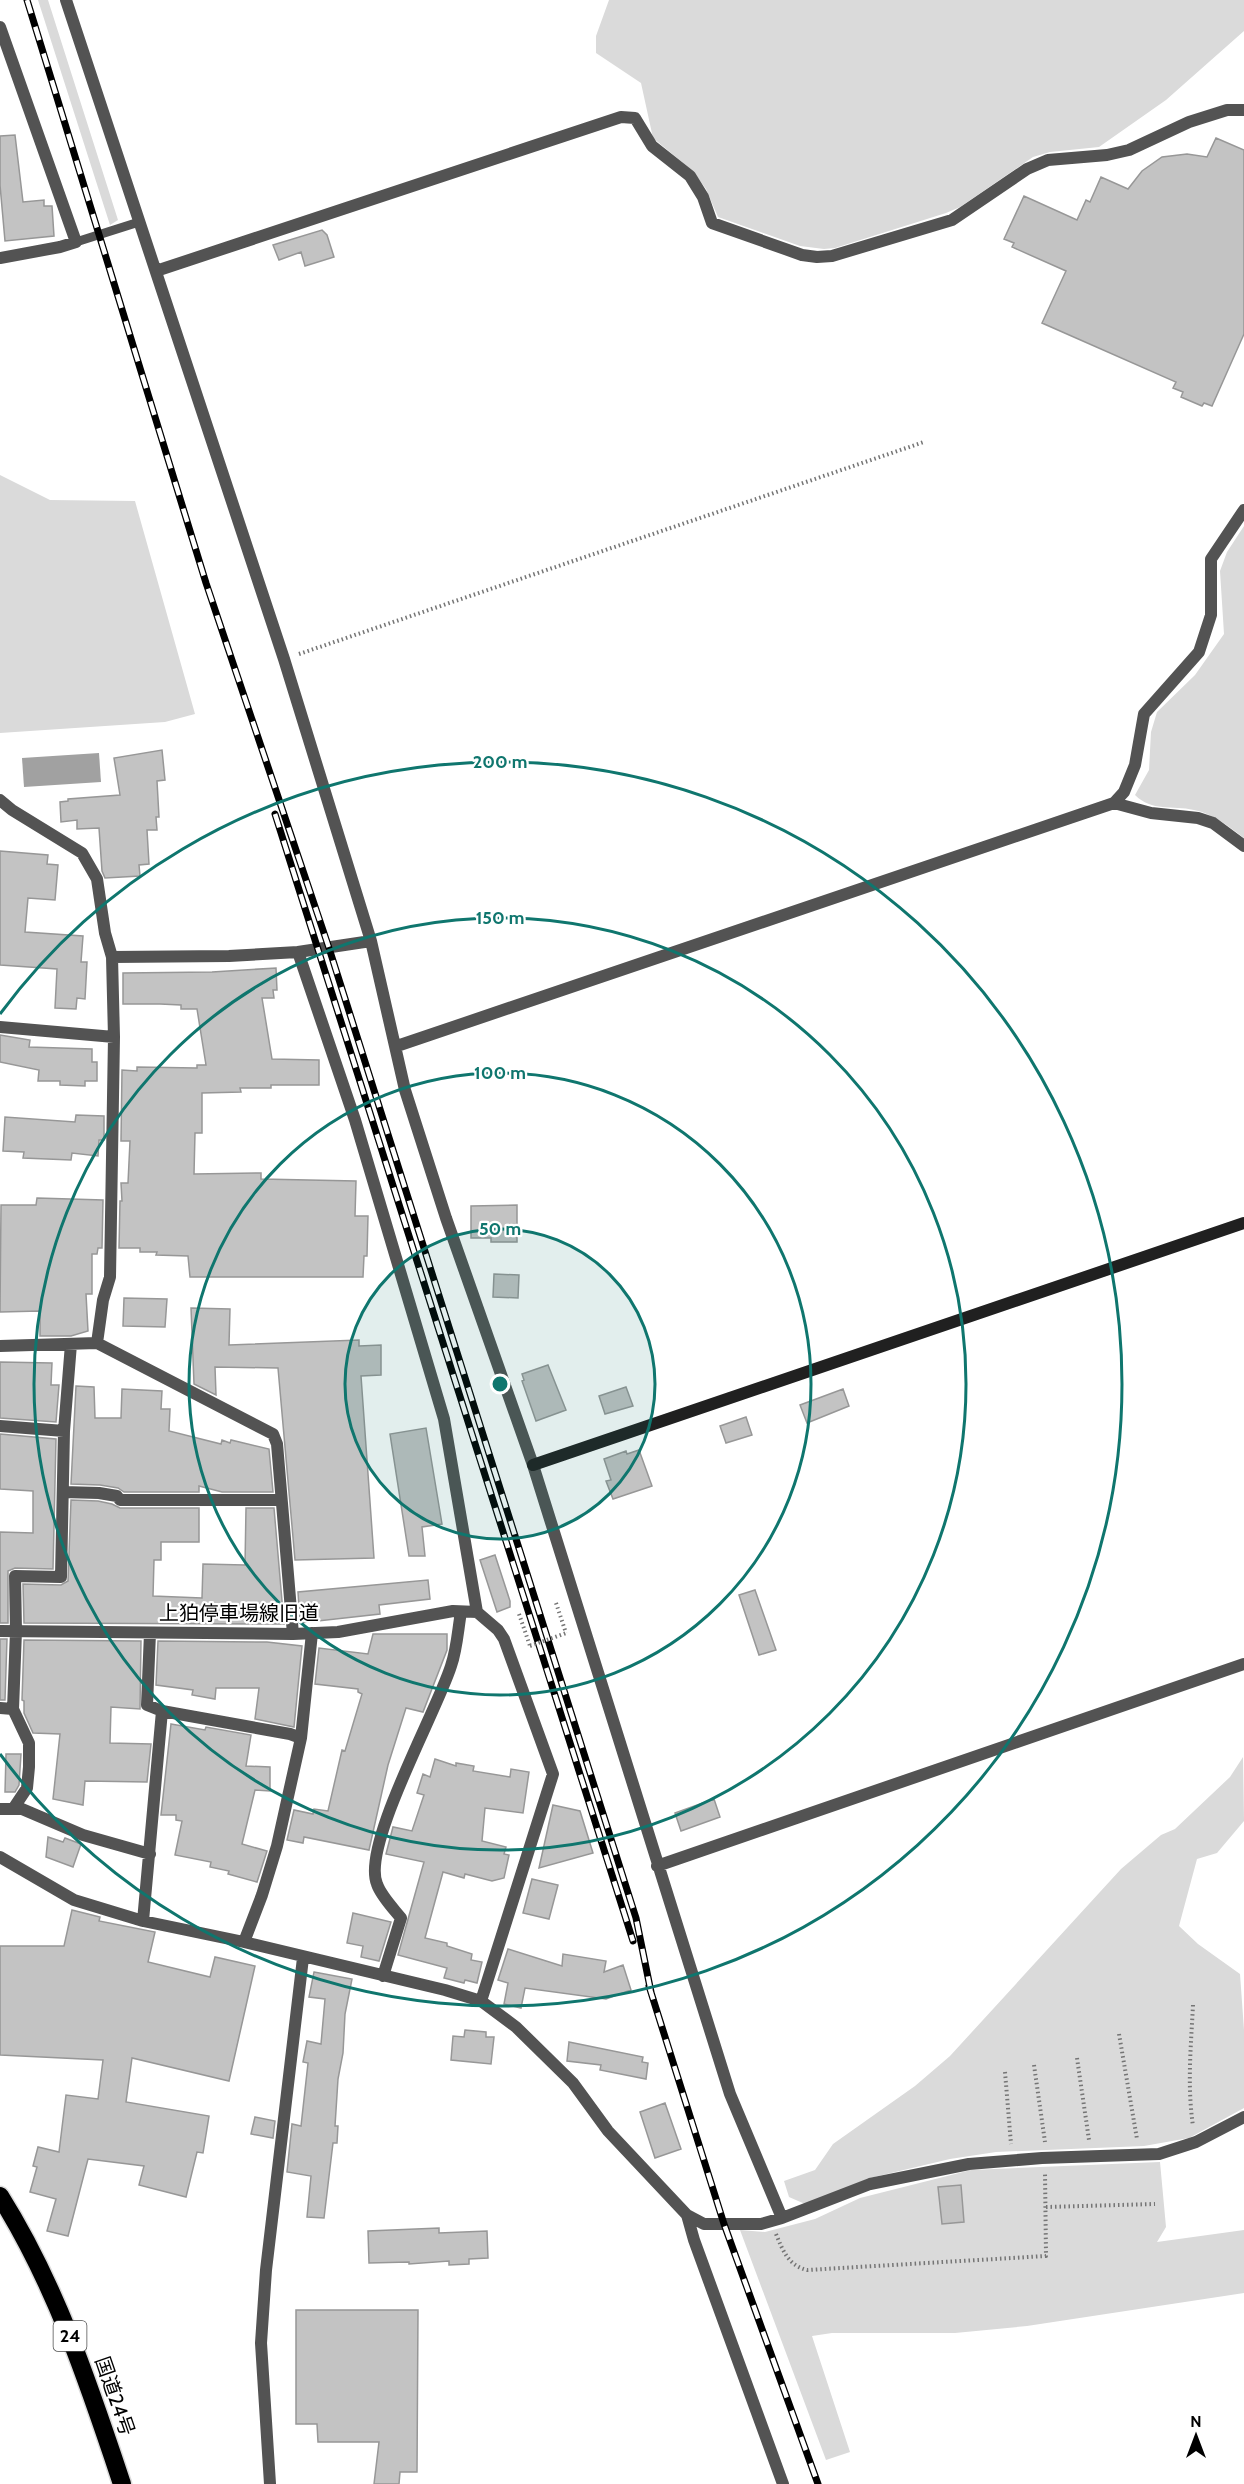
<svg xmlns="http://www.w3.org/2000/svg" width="1244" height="2484" font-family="Cabin,'Noto Sans JP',sans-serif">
	<rect width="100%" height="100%" fill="#fff"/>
	<path fill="#dadada" d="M38,0H48L118,220L110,225Z
		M609,0H1244V31L1166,100L1099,147L1050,152L1033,157L960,207L946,213L835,248L824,249L800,246L718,217L706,189L693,171L653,138L641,83L596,53V36Z
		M0,475L50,500L135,501L195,714L165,722L0,733Z
		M1244,526V838C1228,826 1214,814 1194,810C1172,805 1152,812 1135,795L1149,770L1151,732L1157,712L1195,675L1224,634L1220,571L1227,552Z
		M1243,1757L1244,1821L1217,1853L1197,1859L1179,1926L1198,1944L1240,1974L1244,2030V2108L1189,2138L1144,2146L996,2152L950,2159L870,2178L805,2204L789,2197L784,2181L815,2170L833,2144L915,2086L950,2056L1121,1869L1161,1835L1175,1829L1230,1777Z
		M1160,2162L1166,2227L1157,2242L1244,2230V2293L1027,2326L955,2333H832L812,2336L850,2452L826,2460L740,2230L765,2232L815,2219L860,2198L971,2170Z"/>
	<path fill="#a1a1a1" d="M99,753L101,782L24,787L22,758Z"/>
	<path fill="#c3c3c3" stroke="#979797" stroke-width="1.5" d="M15,135L23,202L44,200V206H52L54,236L5,241L0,185V136Z
		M1216,138L1244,150V334L1212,406L1204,403L1202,406L1181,397L1183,392L1173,388L1176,382L1042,323L1066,271L1012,247L1014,243L1004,239L1024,196L1077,220L1086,200L1090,202L1101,177L1128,189L1142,171L1162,157L1187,154L1207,157Z
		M322,230L327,235L334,257L305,266L301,252L279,260L273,245Z
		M162,750L165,780L157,781L159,817H156L157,830H147L149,864L139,865L140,876L105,878L102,871L99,828L77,829V820L61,822L60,802L68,801V799L120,795L114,758Z
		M0,851L48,855L47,864L58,865L55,900L28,898L25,932L83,936L81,962H87L85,999L77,998L76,1009L55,1008L57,969L0,965Z
		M276,968L277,990H273L274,998H262L272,1059L319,1060V1085H271V1088H240L241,1092L202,1093V1133H195L194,1174L261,1173V1179L356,1181L355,1216H368L367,1256H364L363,1277H190L188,1256L156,1255L157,1252H140V1248H119L120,1201H122L121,1183H128L130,1141H121L122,1070L137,1071V1067L197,1068V1065H206L197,1009H181V1005L160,1004H123V973L212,972Z
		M0,1035L30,1040L29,1047L92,1049V1062H97V1081H85V1086L60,1085V1081H38L39,1070L0,1062Z
		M76,1115L104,1116V1140H99L98,1156L72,1153L71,1160L23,1158L24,1152L3,1151L5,1117L75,1122Z
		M37,1198L103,1200L102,1248H98L97,1254H92V1294H86L88,1331L71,1336H40V1311L0,1312L1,1205H36Z
		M517,1205V1242H491V1238H471V1206Z
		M494,1274L519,1275L518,1298L493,1297Z
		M124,1298L167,1299L165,1327L123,1326Z
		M191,1308L230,1309L229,1345L359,1340V1346L381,1345V1375L361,1376L374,1558L295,1560L278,1368L215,1367L216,1395L194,1384Z
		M0,1362L52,1363L51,1385H59L56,1422L0,1418Z
		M548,1365L566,1410L536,1421L522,1381L524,1380L522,1374Z
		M76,1386L94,1387L95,1418H121L122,1389L162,1391L161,1409H170L169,1431L221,1444L222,1440L230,1443L231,1440L269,1449L273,1492H222L199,1486V1492H124L118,1488L100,1485L71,1484Z
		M626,1387L633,1406L605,1414L599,1396Z
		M843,1389L849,1406L807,1423L800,1405Z
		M746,1417L752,1435L726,1443L720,1426Z
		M426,1428L442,1524L422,1527L425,1556H409L390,1434Z
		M0,1434L56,1439L53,1569L15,1568L8,1571V1623H0V1532L33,1533V1491L0,1489Z
		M639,1450L652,1486L613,1499L606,1481L611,1480L604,1459L626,1451L627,1454Z
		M71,1500L98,1501L112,1504L120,1508H199V1542H161V1560H154L153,1596L202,1598L203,1564L245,1565L246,1508H274L284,1624L24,1623L23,1584L61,1585L68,1581Z
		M495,1555L510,1601V1607L497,1612L480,1560Z
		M428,1580L430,1599L379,1605L380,1614L300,1623L298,1592Z
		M755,1590L776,1650L759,1655L739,1595Z
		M373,1634H447V1650L423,1712L406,1708L388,1765L369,1850L304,1837L303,1843L287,1840L294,1810L313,1814L314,1809L328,1811L342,1750L345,1751L362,1694L358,1692V1689L315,1684L319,1648L368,1654Z
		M0,1639H7L5,1700H0Z
		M24,1640L141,1641L140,1709L111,1707L110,1743L151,1744L147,1782L85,1781L83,1805L53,1799L60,1734L33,1733L24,1713V1701L22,1700Z
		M158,1641L267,1642L302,1646L294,1727L255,1719L259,1688H216L215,1699L192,1695L193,1690L156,1685Z
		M171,1724L205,1730L206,1727L251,1735L246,1766L270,1767V1791L255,1790L242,1844L267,1851L257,1882L228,1874L229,1871L210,1867L211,1862L175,1855L182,1821L176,1820V1815H161Z
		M6,1754H21L19,1785L15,1792H5Z
		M435,1759L456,1766V1763L474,1766L473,1771L510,1777L511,1769L529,1772L523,1813L485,1808L482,1841L506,1847L504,1854L509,1855L504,1878L492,1881L465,1874L464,1878L443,1872L425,1938L447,1943V1946L472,1954L471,1960L482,1962L477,1983L465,1980L464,1983L444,1978L447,1968L398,1955L424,1862L386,1854L393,1827L412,1831L424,1795L417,1793L423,1774L430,1777Z
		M714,1799L720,1817L681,1831L675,1813Z
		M553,1805L580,1811L593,1853L539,1868Z
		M48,1837L63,1842L65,1838L81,1844L73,1867L46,1857Z
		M532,1879L558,1885L549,1919L523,1913Z
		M72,1910L100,1917L99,1921L155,1932L148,1962L210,1977L215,1957L255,1966L229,2081L132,2058L126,2102L209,2116L203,2153L197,2152L186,2197L139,2185L144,2166L88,2159L68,2236L47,2231L56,2199L30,2192L37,2167L33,2166L38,2147L59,2152L66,2095L98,2099L103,2060L0,2055V1946H64Z
		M353,1913L391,1922L379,1961L361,1957L363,1946L347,1943Z
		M508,1949L562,1966L563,1954L606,1961L604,1972L623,1965L631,1990L606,1999L525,1988L521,2008L504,2004L508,1983L498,1980Z
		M314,1972L352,1979L345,2014L343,2053L338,2079L335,2126H338L337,2143H333L324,2218L307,2217L311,2176L287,2172L292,2124L301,2126L308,2063L303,2062L307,2041L321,2044L325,1999L309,1997Z
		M465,2030L486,2032V2037H494L491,2064L451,2060L453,2036L464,2037Z
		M569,2042L643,2057L642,2062L648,2063L646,2079L600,2070L601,2065L567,2061Z
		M665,2103L681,2149L655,2158L640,2112Z
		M255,2117L275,2121L273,2138L251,2134Z
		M961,2185L964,2222L942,2224L938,2187Z
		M439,2228V2233L487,2231L488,2258L469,2259V2264L449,2265V2261L409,2264V2262L369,2263L368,2231Z
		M296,2310H418L417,2472H400L399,2484H374L379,2442H318L317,2424H296Z"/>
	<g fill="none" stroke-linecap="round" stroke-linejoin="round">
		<defs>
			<path id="highway" d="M0,2196C56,2285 89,2385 122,2484"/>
		</defs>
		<use href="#highway" stroke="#dbdbdb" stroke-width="21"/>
		<path stroke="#757575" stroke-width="4" stroke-dasharray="1.5 3" stroke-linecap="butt" d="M299,654L924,442
			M556,1603L566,1633
			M519,1614L530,1646
			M1193,2005C1191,2046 1187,2085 1193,2126
			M1119,2034L1137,2139
			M1077,2058L1089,2140
			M1034,2065L1045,2142
			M1005,2072L1011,2144
			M1046,2207L1155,2204
			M776,2234C783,2251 788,2265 807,2270L1046,2256L1045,2173"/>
		<path stroke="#535353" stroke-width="9" d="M76,242L139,222"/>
		<path stroke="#535353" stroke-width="12" d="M66,0L284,659L371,941L405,1090L446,1218L533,1465L730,2094L782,2218
			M0,27L76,242L60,247L0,258
			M156,271L621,117L635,118L652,146L690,176L703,197L712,223L802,255L817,257L832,256L952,220L1027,169L1048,160L1107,155L1129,150L1189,122L1227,110H1244
			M0,800L12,810L82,853L97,879L105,933L112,957L114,1037L110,1277L103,1300L97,1343L0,1346
			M1114,803L1151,813L1198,818L1213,823L1244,846
			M298,952L371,941
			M112,957L229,956L298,952L355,1120L444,1419L477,1612L498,1630L504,1639L553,1774L481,2001
			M0,1027L114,1037
			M397,1046L1114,803L1124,792L1135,765L1144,714L1199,652L1211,615V559L1244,510
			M97,1343L273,1434L277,1444L293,1634
			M0,1426L64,1431
			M63,1492L99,1493L117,1496L120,1500H281
			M0,1631L293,1634L338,1632L453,1611L477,1612
			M0,1708L13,1709L29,1743V1767L27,1788L13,1809
			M13,1709L16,1631L15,1576L61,1577L64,1431L71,1344
			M162,1711L290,1734L301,1738
			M0,1809H22L83,1835L150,1854
			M0,1857L74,1900L143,1921L244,1942L445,1990L481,2001L516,2027L573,2083L608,2131L687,2215L704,2224H761L782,2218L870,2184L969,2164L1042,2158L1159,2154L1196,2142L1244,2117
			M657,1866L1244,1664
			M143,1921L162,1711L147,1705L150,1633
			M244,1942L262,1895L277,1846L301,1738L312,1633
			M383,1976L401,1918C393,1908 381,1896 377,1884C361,1846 437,1711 451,1666C457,1649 458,1629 461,1612
			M687,2215L694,2240L783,2484
			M270,2484L261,2343L266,2270L303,1958"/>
		<path stroke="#202020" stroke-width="12" d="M533,1465L1244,1223"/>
		<use href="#highway" stroke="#000" stroke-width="18"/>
		<defs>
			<path id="rail" d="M27,0L206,583L329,948L636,1918L651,1992
				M275,814L633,1941
				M649,1986L724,2224L818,2484"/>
		</defs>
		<use href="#rail" stroke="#000" stroke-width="7"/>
		<use href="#rail" stroke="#fff" stroke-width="4.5" stroke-dasharray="14" stroke-linecap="butt"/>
		<path stroke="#757575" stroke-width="4" stroke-dasharray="1.5 3" stroke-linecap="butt" d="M530,1646L566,1633"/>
	</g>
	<circle cx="500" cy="1384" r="155" fill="#0f766e" fill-opacity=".12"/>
	<g fill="none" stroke="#0f766e" stroke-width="3">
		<circle cx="500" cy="1384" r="155"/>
		<circle cx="500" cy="1384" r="311"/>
		<circle cx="500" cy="1384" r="466"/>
		<path d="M0 1014A622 622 0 1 1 0 1754"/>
	</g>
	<g text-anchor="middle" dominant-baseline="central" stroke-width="4.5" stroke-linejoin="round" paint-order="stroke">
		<rect fill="#fff" stroke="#4c4c4c" stroke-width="1.5" x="53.5" y="2321" width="33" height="30" rx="4.5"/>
		<g font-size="18" font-weight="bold" fill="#000">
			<text x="70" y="2336">24</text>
		</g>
		<g font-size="20" fill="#000" stroke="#fff">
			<text x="239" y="1613">上狛停車場線旧道</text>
			<text transform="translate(115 2396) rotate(71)">国道24号</text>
		</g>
	</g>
	<circle cx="500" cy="1384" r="9" fill="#0f766e" stroke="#fff" stroke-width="3"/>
	<g font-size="18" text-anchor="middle" font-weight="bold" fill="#0f766e" stroke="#fff" stroke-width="4.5" stroke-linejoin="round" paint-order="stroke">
		<text x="500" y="768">200 m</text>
		<text x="500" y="924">150 m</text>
		<text x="500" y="1079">100 m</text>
		<text x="500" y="1235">50 m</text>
	</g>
	<g transform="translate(1196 2436)" stroke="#ffffff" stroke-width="4.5" paint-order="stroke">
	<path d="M0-4.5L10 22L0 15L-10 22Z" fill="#000000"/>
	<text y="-9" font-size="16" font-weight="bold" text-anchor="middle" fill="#000000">N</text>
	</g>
</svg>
